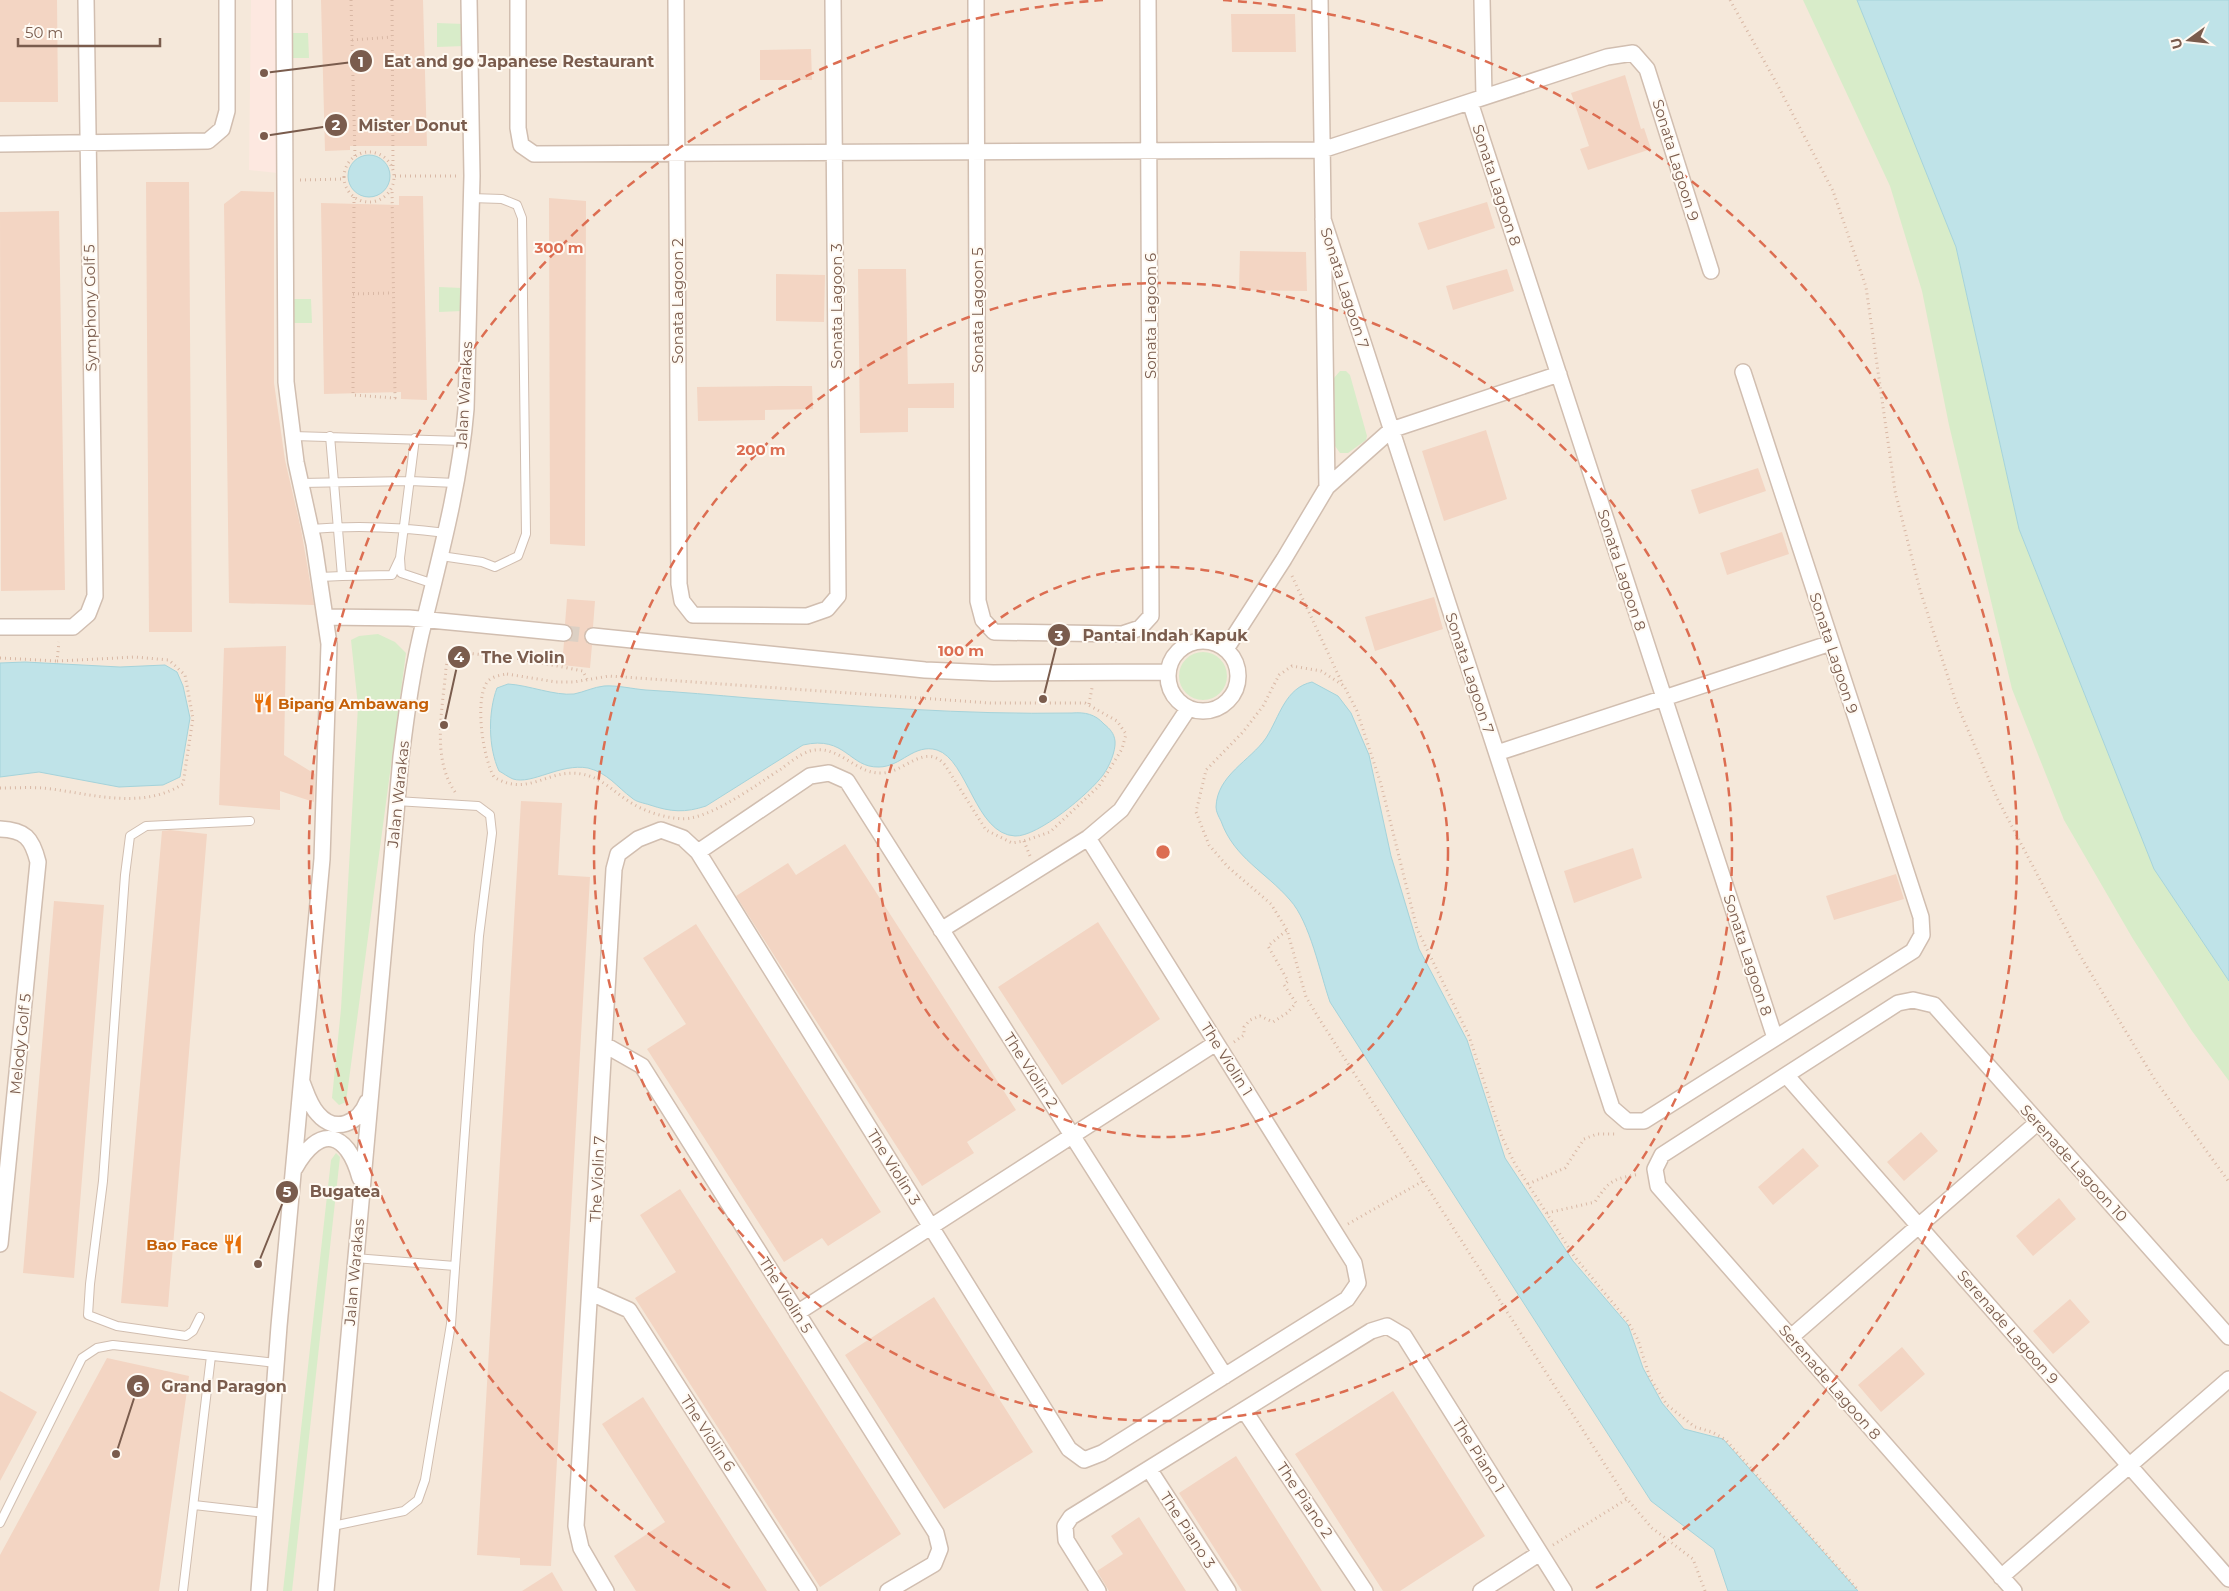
<svg xmlns="http://www.w3.org/2000/svg" width="2229" height="1591" font-family="Montserrat,sans-serif">
	<rect width="100%" height="100%" fill="#fdf6ec"/>
	<path fill="#f5e8da" d="M0,0H1857L1956,247L2019,529L2154,869L2229,981V1591H0Z"/>
	<path fill="#fde8e0" d="M251,0H280L278,173L249,170Z"/>
	<path fill="#d8ecc9" d="M1803,0H1857L1956,247L2019,529L2154,869L2229,981V1081L2192,1031L2133,939L2064,820L2012,689L1949,425L1922,291L1890,186Z
		M437,23L464,24L465,46L437,47Z
		M284,33H308L309,58H284Z
		M439,287L462,288V311L439,312Z
		M286,299H311L312,323H286Z
		M1340,371H1346L1350,375L1367,436L1366,440L1348,453H1340L1335,446L1334,378Z
		M378,634L395,642L406,653L346,1102L339,1105L332,1098L341,1009L358,706L351,640L359,636Z
		M1179 676a24 24 0 1 1 48 0a24 24 0 1 1-48 0Z
		M336,1153L340,1157L292,1591H283L331,1160Z"/>
	<path fill="#bfe3e8" stroke="#a5d3da" d="M1857,0H2229V981L2154,869L2019,529L1956,247Z
		M348 176a21 21 0 1 1 42 0a21 21 0 1 1-42 0Z
		M25,662L120,667L165,665L177,672L183,686L190,718L180,777L163,785L119,787L39,772L0,777V663Z
		M1312,682L1338,696L1351,713L1369,755L1391,856L1419,949L1467,1040L1505,1158L1573,1261L1628,1325L1643,1368L1662,1403L1684,1429L1723,1439L1858,1591H1728L1714,1549L1651,1501L1330,1002C1320,973 1310,922 1290,900C1266,872 1234,858 1221,821C1219,817 1216,812 1216,807C1217,775 1250,761 1266,738C1280,716 1285,688 1312,682Z
		M508,684C528,685 555,696 574,694C584,692 594,687 604,686C617,685 633,689 646,690C680,692 715,695 749,698C856,706 964,715 1072,713C1085,712 1095,714 1104,724C1110,729 1114,733 1115,741C1116,751 1109,767 1103,775C1090,793 1038,837 1015,836C975,834 968,760 937,750C914,743 901,767 879,767C849,768 846,735 803,745L706,806C685,813 671,812 650,805C644,803 636,802 632,798C617,787 608,773 588,768C560,763 532,785 513,779C508,777 503,773 499,771C488,747 488,712 497,688Z"/>
	<path fill="#f3d5c3" d="M0,0H57L58,102H0Z
		M321,0H423L427,146H350V150L325,151Z
		M1231,14H1295L1296,52H1232Z
		M811,49L812,80H760V50Z
		M1625,75L1641,129L1644,128L1651,149L1588,170L1580,149L1589,146L1571,93Z
		M146,182H189L192,632H149Z
		M241,191L274,192V383L285,460L301,529L314,605L229,603L224,204Z
		M399,196H423L427,400L401,399V392L324,394L321,203L399,205Z
		M549,198L586,201L585,546L550,544Z
		M1487,202L1495,228L1428,250L1418,223Z
		M59,211L65,590L1,591L0,212Z
		M1240,251L1306,252L1307,291L1239,290Z
		M858,269H906L908,384L954,383V408H908V432L860,433Z
		M1507,269L1514,291L1453,310L1446,286Z
		M776,274L825,275L824,322L776,321Z
		M779,386H812L813,409L765,410V420L698,421L697,387Z
		M1486,430L1507,499L1444,521L1422,451Z
		M1758,468L1766,491L1699,514L1691,490Z
		M1782,532L1789,554L1727,575L1720,553Z
		M1434,597L1443,629L1375,651L1365,617Z
		M567,599L595,601L593,627L586,630L584,636L587,643L592,645L590,668L562,665L564,642L571,639L573,633L570,626L565,624Z
		M286,646L284,755L315,774L314,802L280,791V810L219,805L224,648Z
		M521,801L562,803L558,875L590,877L551,1566L520,1565V1558L477,1555Z
		M170,830L207,834L168,1307L121,1303L162,831Z
		M845,844L1016,1110L967,1142L974,1153L922,1186L736,896L788,863L796,875Z
		M1633,848L1642,878L1574,903L1564,871Z
		M1896,874L1904,899L1834,920L1826,896Z
		M54,901L104,905L74,1278L23,1273Z
		M1098,922L1160,1019L1062,1085L998,987Z
		M696,924L881,1212L828,1246L822,1238L784,1262L647,1049L686,1024L643,958Z
		M1921,1132L1938,1151L1904,1181L1887,1162Z
		M1803,1148L1819,1166L1773,1205L1758,1187Z
		M680,1189L901,1534L820,1587L635,1298L676,1272L640,1215Z
		M2059,1198L2076,1219L2033,1256L2016,1236Z
		M934,1297L1033,1452L944,1509L845,1355Z
		M2070,1299L2090,1322L2053,1354L2033,1331Z
		M1902,1347L1925,1374L1881,1412L1858,1385Z
		M107,1358L189,1376L159,1591H0V1555Z
		M0,1391L37,1412L0,1481Z
		M1393,1391L1485,1536L1400,1591H1383L1295,1454Z
		M643,1397L767,1591H636L614,1556L665,1522L602,1424Z
		M1236,1456L1322,1591H1242L1179,1493Z
		M1139,1517L1186,1591H1109L1097,1571L1123,1554L1111,1536Z
		M552,1572L563,1591H522Z"/>
	<g fill="none" stroke-linecap="round" stroke-linejoin="round">
		<path stroke="#dcd0c4" stroke-width="15" stroke-dasharray="15 8" stroke-linecap="butt" d="M564,633L593,636"/>
		<defs>
			<path id="service" d="M293,436L463,441
				M330,436L342,576L392,575L400,558
				M415,438L400,558L401,573L434,584
				M301,483L410,481L456,483
				M311,529C356,525 402,527 446,533
				M441,556L482,562L495,567L518,556L526,534L522,218L517,205L502,199L471,198
				M320,577L342,576
				M355,1258L455,1266
				M200,1317L193,1331L186,1336L117,1326L88,1315L90,1284L103,1181L125,875L130,836L146,826L250,821
				M194,1505L265,1513
				M0,1523L82,1358L97,1348L113,1345L276,1363
				M333,1526L404,1511L418,1500L425,1480L451,1324L479,936L492,833L490,815L478,806L396,801
				M183,1591L211,1356"/>
			<path id="minor" d="M518,0V128L521,145L534,154L1322,150L1607,57L1633,53L1647,69L1711,271
				M676,0L679,584L682,601L693,615L807,616L827,609L838,596L833,0
				M976,0L978,601L983,620L994,632L1122,634L1140,628L1151,616L1148,0
				M1482,0L1484,97
				M1470,102L1775,1038
				M0,144L208,141L222,129L227,111V0
				M1323,219L1612,1108L1627,1121H1644L1913,951L1922,935L1921,917L1743,372
				M1327,487L1391,430L1559,374
				M326,617L409,618L564,633
				M0,627H73L88,614L95,596L86,0
				M593,636L925,670L993,673L1168,672
				M1168 676a35 35 0 1 1 70 0a35 35 0 1 1-70 0Z
				M1226,649L1284,559L1327,487L1320,0
				M1497,753L1831,643
				M0,829C25,830 32,838 38,862L0,1244
				M698,852L810,776L829,773L847,781L1225,1376
				M941,930L1088,838L1121,810L1188,709
				M605,1045L642,1066L936,1533L940,1549L934,1564L888,1591
				M1786,1075L2229,1579
				M302,1082C306,1092 310,1106 318,1114C335,1134 359,1123 367,1102
				M295,1168C320,1124 347,1131 360,1178
				M591,1293L629,1310L809,1591
				M797,1313L1216,1043
				M1791,1337L2038,1122
				M1244,1410L1365,1591
				M1149,1469L1228,1591
				M2001,1577L2229,1379
				M259,1591L279,1326L322,859L329,644L314,544L296,462L286,382L284,0
				M326,1591L401,757C407,710 413,664 425,618C442,549 460,481 466,409L472,176L469,0
				M606,1591L581,1548L576,1526L614,869L618,854L638,839L661,830L683,838L698,852L1069,1449L1084,1460L1102,1453L1347,1299L1358,1283L1354,1263L1088,838
				M1098,1591L1066,1540L1065,1526L1071,1517L1371,1331L1387,1326L1404,1336L1564,1591
				M1481,1591L1540,1553
				M2014,1591L1658,1186L1655,1169L1662,1155L1898,1003L1913,1000L1934,1005L2229,1337"/>
		</defs>
		<use href="#service" stroke="#d1beb0" stroke-width="10"/>
		<use href="#minor" stroke="#d1beb0" stroke-width="18"/>
		<path stroke="#d9b8a5" stroke-width="3" stroke-dasharray="1 4" stroke-linecap="butt" d="M351,0L355,156
			M392,0L393,167
			M1730,0L1777,84L1833,191L1866,287L1895,491L1920,590L1956,702L1997,798L2078,952L2155,1080L2229,1182
			M352,40L392,37
			M344 177a25 25 0 1 1 50 0a25 25 0 1 1-50 0Z
			M395,176H457
			M300,180L344,179
			M354,197L353,395L395,398L392,189
			M353,294L392,293
			M1292,576L1343,685
			M0,658L57,661
			M507,674L556,682H574L609,676L990,703H1085L1117,721L1126,734L1122,749L1099,786L1050,832L1024,841L1012,843L986,830L945,765C925,742 905,772 883,773C855,775 839,743 810,751C800,754 789,763 781,769C756,785 720,812 691,818C674,821 648,813 633,804C616,794 602,777 581,774C548,768 528,798 494,777C483,758 475,703 486,684C489,677 500,675 507,674Z
			M1089,704L1092,688
			M0,788C14,788 29,787 43,788C90,793 140,811 183,784L193,718L185,675L169,660L135,657L57,661L59,642
			M455,792C431,757 443,708 446,668L448,657L453,652L510,657L583,671L587,679
			M1024,841L1030,856
			M1234,1042L1244,1035V1027L1250,1020L1260,1016L1273,1022L1287,1013L1296,1003L1284,985L1288,981L1268,946L1287,930
			M1528,1184L1565,1168L1584,1139L1597,1134H1617
			M1547,1213L1595,1202C1610,1179 1614,1179 1640,1174
			M1348,1224L1423,1181
			M1553,1545L1627,1499
			M1705,1591L1693,1559L1652,1528L1627,1499L1320,1020L1306,997L1287,930L1271,904L1228,867L1209,845L1196,812L1206,770L1243,732L1263,706L1279,675L1292,666L1321,671L1344,686L1357,711L1381,784L1417,929L1469,1036L1502,1137L1515,1164L1574,1256L1627,1320L1638,1340L1650,1378L1667,1405L1695,1427L1712,1432L1726,1440L1859,1591"/>
		<use href="#service" stroke="#fff" stroke-width="8"/>
		<use href="#minor" stroke="#fff" stroke-width="15"/>
	</g>
	<g fill="none" stroke="#dc6d51" stroke-width="2.5" stroke-dasharray="9 6">
		<circle cx="1163" cy="852" r="285"/>
		<circle cx="1163" cy="852" r="569"/>
		<path d="M730 1588A854 854 0 0 1 1103 0M1223 0A854 854 0 0 1 1596 1588"/>
	</g>
	<defs>
		<symbol id="restaurant-bare" viewBox="-9 -9 18 18"><path d="M-5-6h1v4h1v-4h1v4h1v-4h1v5L-1.5 .5V6h-2V.5L-5-1ZM5-6V6H3V1.5H1.5Q1.5-4 5-6Z" fill="#e8710a" stroke="#fffaf3" stroke-width="2.5" paint-order="stroke"/></symbol>
	</defs>
	<g fill-rule="evenodd">
		<use href="#restaurant-bare" x="249" y="689" width="28" height="28"/>
		<use href="#restaurant-bare" x="219" y="1230" width="28" height="28"/>
	</g>
	<g text-anchor="middle" dominant-baseline="central" stroke-width="4" stroke-linejoin="round" paint-order="stroke">
		<g font-size="15" fill="#7a5c4d" stroke="#fffaf3">
			<text transform="translate(1676 160) rotate(73)">Sonata Lagoon 9</text>
			<text transform="translate(1497 185) rotate(72)">Sonata Lagoon 8</text>
			<text transform="translate(1345 288) rotate(72)">Sonata Lagoon 7</text>
			<text transform="translate(677 301) rotate(-90)">Sonata Lagoon 2</text>
			<text transform="translate(836 306) rotate(-90)">Sonata Lagoon 3</text>
			<text transform="translate(90 308) rotate(-91)">Symphony Golf 5</text>
			<text transform="translate(977 310) rotate(-90)">Sonata Lagoon 5</text>
			<text transform="translate(1150 316) rotate(-90)">Sonata Lagoon 6</text>
			<text transform="translate(464 395) rotate(-87)">Jalan Warakas</text>
			<text transform="translate(1622 570) rotate(72)">Sonata Lagoon 8</text>
			<text transform="translate(1834 653) rotate(72)">Sonata Lagoon 9</text>
			<text transform="translate(1470 673) rotate(72)">Sonata Lagoon 7</text>
			<text transform="translate(398 794) rotate(-84)">Jalan Warakas</text>
			<text transform="translate(1748 955) rotate(72)">Sonata Lagoon 8</text>
			<text transform="translate(20 1044) rotate(-84)">Melody Golf 5</text>
			<text transform="translate(1227 1059) rotate(58)">The Violin 1</text>
			<text transform="translate(1031 1070) rotate(57)">The Violin 2</text>
			<text transform="translate(2074 1163) rotate(48)">Serenade Lagoon 10</text>
			<text transform="translate(894 1167) rotate(58)">The Violin 3</text>
			<text transform="translate(597 1179) rotate(-87)">The Violin 7</text>
			<text transform="translate(354 1272) rotate(-85)">Jalan Warakas</text>
			<text transform="translate(786 1295) rotate(58)">The Violin 5</text>
			<text transform="translate(2008 1327) rotate(49)">Serenade Lagoon 9</text>
			<text transform="translate(1830 1382) rotate(49)">Serenade Lagoon 8</text>
			<text transform="translate(708 1433) rotate(57)">The Violin 6</text>
			<text transform="translate(1479 1455) rotate(58)">The Piano 1</text>
			<text transform="translate(1305 1500) rotate(56)">The Piano 2</text>
			<text transform="translate(1188 1530) rotate(57)">The Piano 3</text>
		</g>
		<g font-size="15" font-weight="bold" fill="#c56008" stroke="#fffaf3" text-anchor="start">
			<text x="278" y="703">Bipang Ambawang</text>
			<text x="218" y="1244" text-anchor="end">Bao Face</text>
		</g>
	</g>
	<circle cx="1163" cy="852" r="8" fill="#dc6d51" stroke="#fffaf3" stroke-width="2.5"/>
	<g font-size="15" text-anchor="middle" font-weight="bold" fill="#dc6d51" stroke="#fffaf3" stroke-width="4" stroke-linejoin="round" paint-order="stroke">
		<text x="559" y="253">300 m</text>
		<text x="761" y="455">200 m</text>
		<text x="961" y="656">100 m</text>
	</g>
	<path fill="none" stroke="#7a5c4d" stroke-width="2" d="M264 73L361 61M264 136L336 125M1043 699L1059 635M444 725L459 657M258 1264L287 1192M116 1454L138 1386"/>
	<g fill="#7a5c4d" stroke="#fffaf3" stroke-width="2">
		<circle cx="264" cy="73" r="5"/>
		<circle cx="264" cy="136" r="5"/>
		<circle cx="1043" cy="699" r="5"/>
		<circle cx="444" cy="725" r="5"/>
		<circle cx="258" cy="1264" r="5"/>
		<circle cx="116" cy="1454" r="5"/>
		<circle cx="361" cy="61" r="12"/>
		<circle cx="336" cy="125" r="12"/>
		<circle cx="1059" cy="635" r="12"/>
		<circle cx="459" cy="657" r="12"/>
		<circle cx="287" cy="1192" r="12"/>
		<circle cx="138" cy="1386" r="12"/>
	</g>
	<g font-size="15" text-anchor="middle" font-weight="bold" fill="#fff">
		<text x="361" y="67">1</text>
		<text x="336" y="130">2</text>
		<text x="1059" y="641">3</text>
		<text x="459" y="662">4</text>
		<text x="287" y="1197">5</text>
		<text x="138" y="1392">6</text>
	</g>
	<g font-size="16" text-anchor="middle" font-weight="bold" fill="#7a5c4d" stroke="#fffaf3" stroke-width="4" stroke-linejoin="round" paint-order="stroke">
		<text x="519" y="67">Eat and go Japanese Restaurant</text>
		<text x="413" y="131">Mister Donut</text>
		<text x="1165" y="641">Pantai Indah Kapuk</text>
		<text x="523" y="663">The Violin</text>
		<text x="345" y="1197">Bugatea</text>
		<text x="224" y="1392">Grand Paragon</text>
	</g>
	<g transform="translate(2189 40) rotate(255)" stroke="#fffaf3" stroke-width="4" paint-order="stroke">
	<path d="M0-4L9 19L0 12L-9 19Z" fill="#7a5c4d"/>
	<text y="-8" font-size="14" font-weight="bold" text-anchor="middle" fill="#7a5c4d">U</text>
	</g>
	<path d="M18 38v8h142v-8" fill="none" stroke="#7a5c4d" stroke-width="2.5"/>
	<text x="25" y="38" font-size="15" fill="#7a5c4d" stroke="#fffaf3" stroke-width="4" paint-order="stroke">50 m</text>
</svg>
